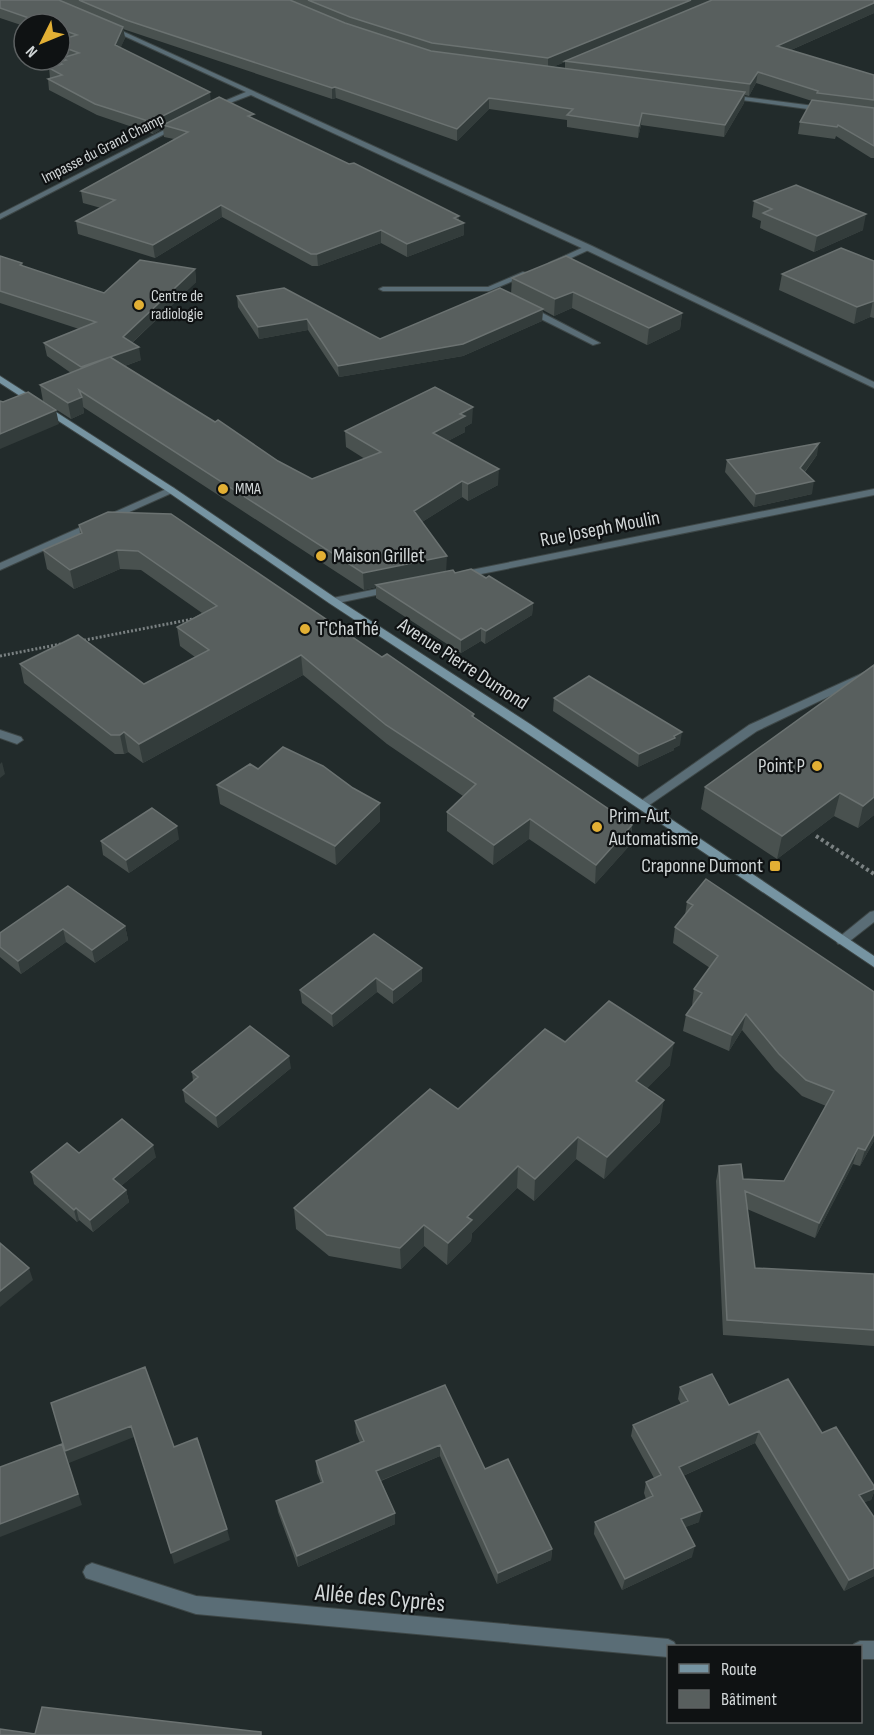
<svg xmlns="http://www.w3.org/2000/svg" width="874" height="1735" font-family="'Sofia Sans Condensed',sans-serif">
	<rect width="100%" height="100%" fill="#222b2b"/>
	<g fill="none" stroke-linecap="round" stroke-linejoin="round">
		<defs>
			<path id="service" d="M586,246L593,248L556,265L549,263Z
				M523,272L530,274L489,291H383L379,289L383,287H488Z
				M525,307H531L600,343L593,345L525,311Z
				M874,668V675L757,731L645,808L641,809L635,805L749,725Z
				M874,911V922L846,944H838L836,941L838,938L870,912Z"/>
			<path id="minor" d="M107,26H111L592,246L874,382V388L586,250L251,95L214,109H210V107L246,92L107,28Z
				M729,95L822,107L825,109L822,111L727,98L726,97Z
				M178,123L180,124V126L0,219V214Z
				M171,487L174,488V492L0,570V563Z
				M874,489V495L461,578L456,575L461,572Z
				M391,586L396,589L395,591L333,604L328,601L333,598Z
				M0,730L21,737L23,740L17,744L0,738Z
				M92,1563L196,1596L668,1639L674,1642L676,1646H668V1657L196,1614L86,1578L83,1572L86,1566Z
				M860,1641H874V1659H860V1646H853L854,1644Z"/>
			<path id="secondary" d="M0,376L174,488L337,599L530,724L874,956V967L522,730L329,603L168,492L0,383Z"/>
		</defs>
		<use href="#service" stroke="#3e4747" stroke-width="2"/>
		<use href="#minor" stroke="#3e4747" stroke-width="2"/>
		<use href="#secondary" stroke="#3e4747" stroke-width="2"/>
		<path stroke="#7a8182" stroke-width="3" stroke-dasharray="2 2" stroke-linecap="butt" d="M80,641L193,619
			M0,656L61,644"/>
		<path stroke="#7a8182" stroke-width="4" stroke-dasharray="3 3" stroke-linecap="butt" d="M816,836L874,874"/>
		<use href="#service" fill="#5a6d76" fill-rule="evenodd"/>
		<use href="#minor" fill="#5a6d76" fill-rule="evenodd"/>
		<use href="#secondary" fill="#7694a2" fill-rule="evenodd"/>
	</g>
	<path fill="#49514f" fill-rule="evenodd" d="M0,0H874V13L791,50L874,75V158H871L836,136L835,139L798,134L800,122L812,101L756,83L749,96L745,95L744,103L724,137L641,125L638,138L567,127V120L489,109L457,141L336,98L332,99L123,29L125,38L120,48L211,101L254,119L459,216V221L464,223V235L407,257L381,243L318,266H312L222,217L155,258L78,234L76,221L101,208L83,203L81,191L174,139L164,137L163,128L153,134L97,115L49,90L48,79L50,78L49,68L59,65L58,62L63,61L62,58L64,57L60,56V40H62L60,39V24H24V26L0,18ZM565,62V68L552,67Z
		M754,201L863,230L814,252L760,228L761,221L752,217Z
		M0,256L22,263L23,266L104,293L195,269L196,282L132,343L141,360L125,366L278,461L312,479L365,459L346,447L345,431L472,423L465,427V432L448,441L498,485L468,501L462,497L422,522L446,571L486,578L533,603L532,615L485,644L481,641L461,653L376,598V587L364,590L83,407L84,413L71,419L43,401L40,385L71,373L47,356L44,343L79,329L0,303Z
		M874,261V318L870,317L854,324L779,290L782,274Z
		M512,278L682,313L680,329L647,345L572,308L554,316L543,310L542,321L463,356L339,377L308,330L259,339L238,307L237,296L380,339L511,294Z
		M817,455L805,472L812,494L754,507L725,472L727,460Z
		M79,525L382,657L474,714V717L632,825L630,845L595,884L529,839L493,865L447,831V812L463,796L387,744L303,675L143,763L128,752L124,754H115L24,683L20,664L144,684L195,657L180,646L177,627L202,613L141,570L120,569L74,589L47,569L43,550L80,534Z
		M874,665V815L858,828L834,816L777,859L701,809L705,787Z
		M554,698L680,745L674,748V750L638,767L553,711Z
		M258,769L353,788L380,803V821L336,865L220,804L217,785Z
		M179,839L129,873L103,855L101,841Z
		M68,886L125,926L128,940L95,963L66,942L21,974L0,957V933Z
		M687,902L874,992V1141L860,1166L853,1164L815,1238L747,1209L755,1268L874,1274V1346L723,1335L716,1181L719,1166L743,1179L784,1181L826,1106L802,1096L775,1070L742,1030L729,1051L683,1031L686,1015L692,1006L694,989L710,968L673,943L675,927L685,915Z
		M422,968V981L393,1004L377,992L333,1027L302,1003L300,990Z
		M565,1042L670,1065L647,1088L660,1122L604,1179L576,1159L534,1201L517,1188L472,1233L471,1241L447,1265L424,1246L401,1269L329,1256L296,1229L294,1208L458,1109Z
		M291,1068L218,1128L185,1102L183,1090L193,1081L192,1072Z
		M79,1153L156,1157L121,1186L126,1190L129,1202L93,1232L79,1220L77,1222L34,1184L31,1172Z
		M445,1385L485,1469L552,1549L551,1560L497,1584L440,1456L381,1481L395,1513V1524L298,1567L278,1512L276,1501L321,1483L317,1473L316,1461L360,1443L356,1433L355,1421Z
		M680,1387L729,1405L822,1433L874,1486V1492L871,1500L864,1502L874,1517V1576L844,1591L755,1443L683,1476L699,1522L685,1527L692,1557L622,1590L594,1534L595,1522L646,1499L644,1493L646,1482L654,1478L631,1436L633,1425L681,1404L678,1399Z"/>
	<path fill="#333c3b" d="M691,0H716L565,61V62L548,69V58Z
		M874,3V13L775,57L777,46Z
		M123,27L125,38L117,56L115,45Z
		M758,72L756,83L749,96L750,84Z
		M335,87L336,98L332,99V88Z
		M210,92L211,104L163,125V128L153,134L151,122Z
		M745,92L744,103L724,137L725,125Z
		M489,98V109L457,141V129Z
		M642,113L641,125L638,138L639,126Z
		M221,205L222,217L155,258L153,245Z
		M866,214L863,230L814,252L817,236Z
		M459,216V225L464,223V235L407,257V244L454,218Z
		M381,230V243L318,266L317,254Z
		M195,269L196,282L124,350L123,337Z
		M573,292L572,308L554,316L555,299Z
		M873,300L870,317L854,324L857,307Z
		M543,309L542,321L463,356L339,377L338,366Z
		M682,313L680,329L647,345L649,328Z
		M307,319L308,330L259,339L258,327Z
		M139,347L141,360L83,381L81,367Z
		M82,397L84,413L71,419L68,403Z
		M473,407L472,423L465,427V432L433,449V433L460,414Z
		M56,410L59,424L0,449V434Z
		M819,443L817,455L798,480L800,468Z
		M499,469L498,485L468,501V484Z
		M462,481V497L414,527V511Z
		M814,481L812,494L754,507L756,494Z
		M117,550L120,569L74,589L70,570Z
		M447,556L446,573L376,585V587L364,590L363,573Z
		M533,603L532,615L485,644L486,631Z
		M481,628V641L461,653V640Z
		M301,655L303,675L143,763L139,744Z
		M124,732L128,752L124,754L120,735Z
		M682,732L680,745L674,748V750L638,767L639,754Z
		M2,762L5,774L0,778V764Z
		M840,793L834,816L777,859L782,836Z
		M874,797V815L858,828L863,806Z
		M380,803V821L336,865L335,846Z
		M530,819L529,839L493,865L494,845Z
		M632,825L630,845L595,884L596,865Z
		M177,826L179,839L129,873L126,860Z
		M125,926L128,940L95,963L92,950Z
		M63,929L66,942L21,974L18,961Z
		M422,968V981L393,1004V990Z
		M376,978L377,992L333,1027L332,1014Z
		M746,1014L742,1030L729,1051L732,1035Z
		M674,1043L670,1065L633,1103L636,1081Z
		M289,1056L291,1068L218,1128L216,1116Z
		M664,1100L660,1122L604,1179L607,1157Z
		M874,1134V1141L860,1166L865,1150Z
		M578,1137L576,1159L534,1201L535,1179Z
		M153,1145L156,1157L115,1191L113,1179Z
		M858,1148L853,1164L815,1238L819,1223Z
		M518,1166L517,1188L472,1233L471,1241L447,1265L448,1243L467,1217Z
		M126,1190L129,1202L93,1232L90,1220Z
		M76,1208L79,1220L77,1222L74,1210Z
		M424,1225V1246L401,1269L400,1248Z
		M29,1268L33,1280L0,1307V1291Z
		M131,1426L134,1437L69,1463L65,1451Z
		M759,1431L755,1443L676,1479L679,1467Z
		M62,1444L82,1505L0,1537V1524Z
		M440,1445V1456L377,1482L376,1471Z
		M874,1489V1492L871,1500L854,1506L859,1495Z
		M702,1511L699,1522L678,1530L681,1519Z
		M395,1513V1524L298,1567L297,1556Z
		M227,1529L230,1540L174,1564L171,1553Z
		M695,1546L692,1557L622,1590L625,1579Z
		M552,1549L551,1560L497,1584L498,1573Z
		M874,1568V1576L844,1591L849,1580Z"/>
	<path fill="#585f5e" stroke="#6b7271" stroke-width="1.5" d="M0,0H59L123,27L115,45L210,92L151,122L95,104L48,79L62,75L49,68L62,64L58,62L66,60L62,58L79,53L60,46V40L77,35L60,29V24H46L0,8Z
		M79,0H290L345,23L431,51L745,92L725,125L642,113L639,126L567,115L573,109L489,98L457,129L335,87L332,88L126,20Z
		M308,0H691L548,58L432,43L350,17Z
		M712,0H874V3L777,46L874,75V100L817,93L818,91L758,72L750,84L565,61Z
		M219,97L254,114L248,116L349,164L354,163L459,216L454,218L464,223L407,244L381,230L317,254H311L221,205L153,245L76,221L115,200L81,191L188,132L163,125Z
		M812,100L874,108V146L838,125L837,127L800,122Z
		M796,185L866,214L817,236L763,213L772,209L754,201Z
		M841,248L874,261V301L857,307L782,274Z
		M0,256L22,263L20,265L104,293L140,260L195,269L123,337L139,347L81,367L44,343L96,322L0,291Z
		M566,256L682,313L649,328L573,292L555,299L512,278Z
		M284,288L380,339L500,288L543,309L463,344L338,366L307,319L258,327L237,296Z
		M110,357L215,422L218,420L278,461L312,479L381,452L345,431L435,387L473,407L460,414L465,416L433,433L499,469L468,484L462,481L414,511L447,556L363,573L79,390L82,397L68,403L40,385Z
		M28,392L56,410L0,434V401L3,402Z
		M819,443L800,468L814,481L756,494L727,460Z
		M108,512L171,514L382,657L387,654L474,714L472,716L632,825L596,865L530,819L494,845L447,812L476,784L386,725L301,655L139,744L124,732L120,735H111L20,664L78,635L144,684L209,650L177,627L217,606L138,551L117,550L70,570L43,550L82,533L79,525Z
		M471,569L486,578L489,576L533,603L486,631L481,628L461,640L376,585L453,570L455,573Z
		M874,665V797L863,806L840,793L782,836L705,787Z
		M589,676L682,732L674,736L675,738L639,754L554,698Z
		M283,747L323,766L353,788L380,803L335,846L217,785L250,764L258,769Z
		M152,808L177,826L126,860L101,841Z
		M706,879L874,992V1134L865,1150L858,1148L819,1223L745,1191L755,1268L874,1274V1330L727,1320L719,1166L741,1164L743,1179L784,1181L834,1091L806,1080L779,1054L746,1014L732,1035L686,1015L702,993L694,989L718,956L675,927L693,905L687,902Z
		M68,886L125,926L92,950L63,929L18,961L0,947V933Z
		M374,934L422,968L393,990L376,978L332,1014L300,990Z
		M609,1001L674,1043L636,1081L664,1100L607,1157L578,1137L535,1179L518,1166L467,1217L472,1220L448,1243L424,1225L400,1248L327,1235L294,1208L430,1089L458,1109L545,1029L565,1042Z
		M250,1026L289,1056L216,1116L183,1090L198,1077L192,1072Z
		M122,1119L153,1145L113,1179L126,1190L90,1220L76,1208L74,1210L31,1172L67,1143L79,1153Z
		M0,1243L29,1268L0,1291Z
		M145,1367L174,1447L197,1438L227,1529L171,1553L131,1426L65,1451L51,1403Z
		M712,1374L729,1405L788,1379L822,1433L836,1427L874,1486V1489L859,1495L874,1517V1568L849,1580L759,1431L679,1467L702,1511L681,1519L695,1546L625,1579L595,1522L653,1496L646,1482L661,1475L633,1425L688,1401L680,1387Z
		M445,1385L485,1469L508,1459L552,1549L498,1573L440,1445L376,1471L395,1513L297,1556L276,1501L323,1482L316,1461L364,1441L355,1421Z
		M62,1444L78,1494L0,1524V1467Z
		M42,1707L261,1732V1735H0V1729L35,1734Z"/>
	<g fill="#e2af34" stroke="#0f1213" stroke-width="2">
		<circle cx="139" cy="305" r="6"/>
		<circle cx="223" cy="489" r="6"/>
		<circle cx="321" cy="556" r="6"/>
		<circle cx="305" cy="629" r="6"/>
		<circle cx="817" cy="766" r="6"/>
		<circle cx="597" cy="827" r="6"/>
		<rect x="769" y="860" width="12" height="12" rx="3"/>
	</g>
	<g text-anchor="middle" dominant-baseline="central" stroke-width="4.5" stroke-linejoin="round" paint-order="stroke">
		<g font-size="16" fill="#d2d7d8" stroke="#0f1213">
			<text transform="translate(103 149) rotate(-27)">Impasse du Grand Champ</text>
		</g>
		<g font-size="16" fill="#d2d7d8" stroke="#0f1213" text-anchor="start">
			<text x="151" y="296">Centre de<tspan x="151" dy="18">radiologie</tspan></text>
			<text x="235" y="489">MMA</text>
		</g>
		<g font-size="20" fill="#d2d7d8" stroke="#0f1213">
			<text transform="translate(600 529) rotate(-11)">Rue Joseph Moulin</text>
			<text transform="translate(463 664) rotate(33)">Avenue Pierre Dumond</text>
		</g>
		<g font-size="20" fill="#d2d7d8" stroke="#0f1213" text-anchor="start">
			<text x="333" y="556">Maison Grillet</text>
			<text x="317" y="629">T'ChaThé</text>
			<text x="805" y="766" text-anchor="end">Point P</text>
			<text x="609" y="816">Prim-Aut<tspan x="609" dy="23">Automatisme</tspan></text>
			<text x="763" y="866" text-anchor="end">Craponne Dumont</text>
		</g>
		<g font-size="24" fill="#d2d7d8" stroke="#0f1213">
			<text transform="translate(380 1598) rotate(5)">Allée des Cyprès</text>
		</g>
	</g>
	<rect x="667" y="1645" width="195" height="78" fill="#0f1213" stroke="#5d6162" stroke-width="1.5"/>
	<rect x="679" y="1664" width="30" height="9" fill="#7694a2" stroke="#5d6162" stroke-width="1.5"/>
	<text x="721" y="1675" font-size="18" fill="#d2d7d8">Route</text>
	<rect x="679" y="1690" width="30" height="18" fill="#585f5e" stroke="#5d6162" stroke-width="1.5"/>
	<text x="721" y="1705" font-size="18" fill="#d2d7d8">Bâtiment</text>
	<g transform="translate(42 42) rotate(227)"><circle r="28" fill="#0f1213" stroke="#5d6162" stroke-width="1.5"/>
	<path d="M0-4.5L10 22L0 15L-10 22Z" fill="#e2af34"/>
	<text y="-9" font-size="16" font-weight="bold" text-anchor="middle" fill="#d2d7d8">N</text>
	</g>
</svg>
